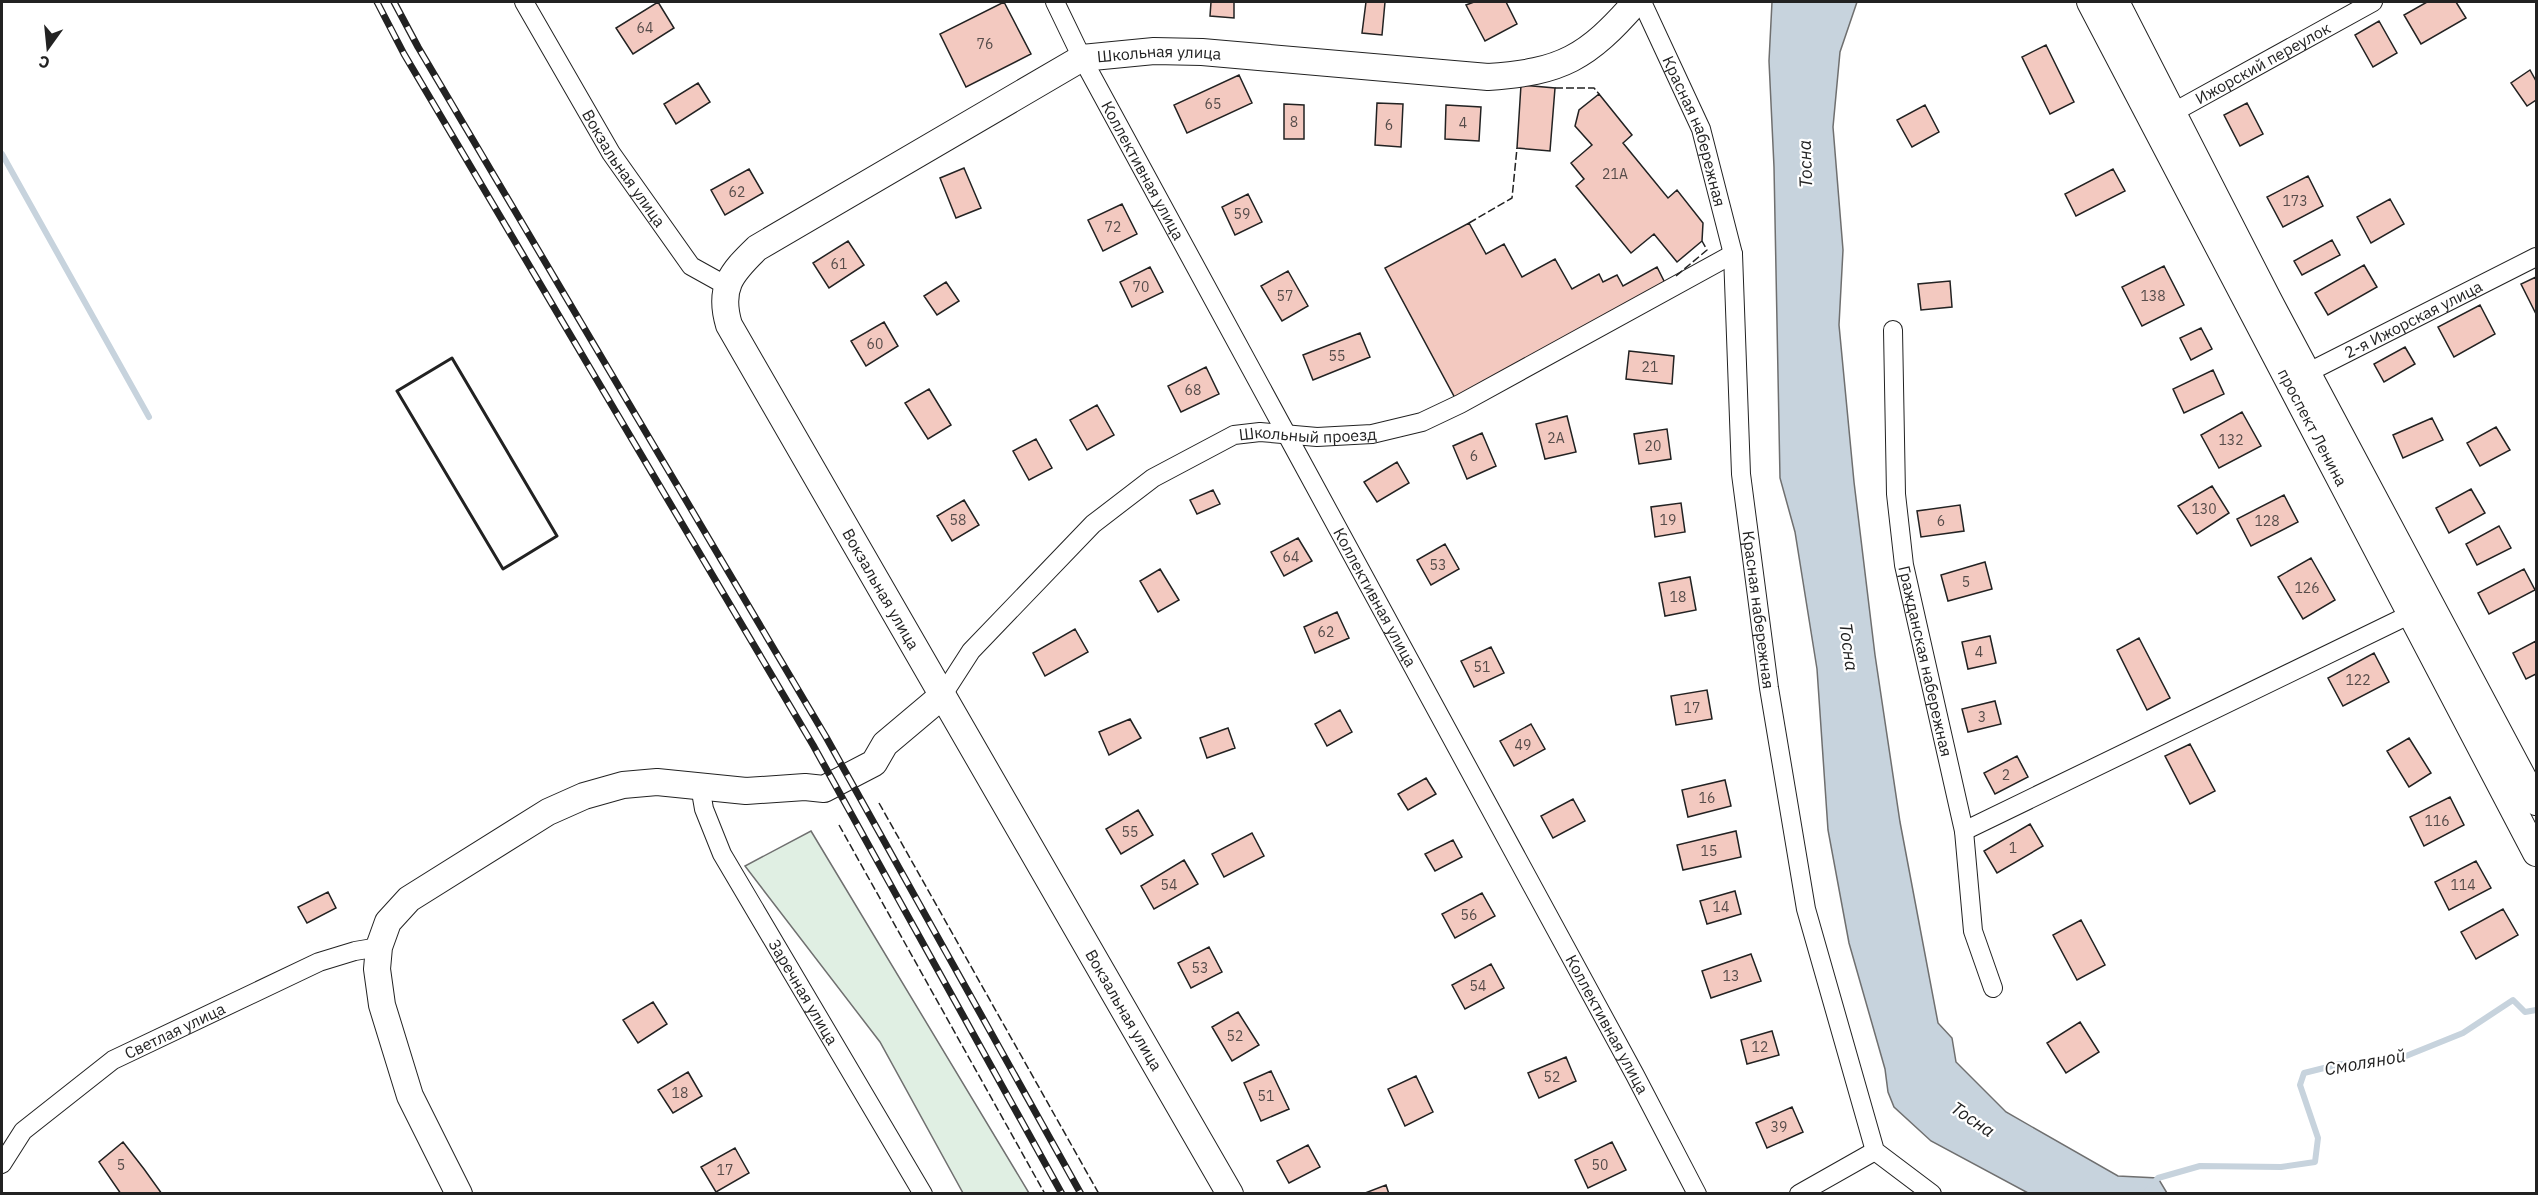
<svg xmlns="http://www.w3.org/2000/svg" width="2538" height="1195" font-family="'IBM Plex Sans',sans-serif">
	<rect width="100%" height="100%" fill="#fff"/>
	<path fill="#e0efe3" stroke="#6f6f6f" stroke-width="1.5" d="M811,831L1029,1193H963L880,1042L745,866Z"/>
	<path fill="#c7d3dd" stroke="#6f6f6f" stroke-width="1.5" d="M1772,2H1857L1840,52L1833,127L1843,250L1839,325L1854,482L1875,655L1900,822L1938,1023L1952,1038L1956,1062L2006,1112L2118,1176L2158,1178L2167,1193H2028L1931,1141L1894,1107L1888,1092L1885,1069L1849,943L1828,830L1817,669L1795,532L1780,478L1774,167L1769,61Z"/>
	<g fill="none" stroke-linecap="round" stroke-linejoin="round">
		<path stroke="#c7d3dd" stroke-width="6" d="M2,154L149,417
			M2145,1194L2158,1178L2200,1166L2281,1167L2315,1162L2318,1138L2300,1085L2304,1073L2340,1064L2380,1062L2406,1056L2463,1033L2513,1000L2525,1012L2536,1010"/>
	</g>
	<path fill="#f3c9c0" stroke="#222" stroke-width="1.5" d="M658,2L674,28L633,54L616,28Z
		M1004,2L1031,54L966,87L940,34Z
		M1211,2H1234V18L1210,16Z
		M1366,2H1385L1382,35L1362,33Z
		M1474,2H1506L1517,24L1485,41L1466,5Z
		M2427,2H2456L2466,18L2421,44L2404,15Z
		M2379,21L2397,53L2373,67L2355,35Z
		M2046,45L2074,102L2050,114L2022,57Z
		M2530,70L2536,81V100L2527,106L2511,83Z
		M1239,75L1252,103L1187,133L1174,105Z
		M698,83L710,102L676,124L664,104Z
		M1521,85L1555,88L1550,151L1517,148Z
		M1599,94L1632,135L1623,143L1668,198L1677,190L1703,223L1702,241L1677,262L1654,234L1631,253L1576,186L1584,179L1571,163L1592,145L1575,126L1579,110Z
		M1377,103L1403,104L1401,147L1375,145Z
		M2247,103L2263,134L2240,146L2224,115Z
		M1284,104L1304,105V139H1284Z
		M1446,105L1481,107L1479,141L1445,139Z
		M1925,105L1939,132L1912,147L1897,120Z
		M964,168L981,208L956,218L940,178Z
		M749,169L763,193L725,215L711,190Z
		M2113,169L2125,191L2076,216L2065,194Z
		M2308,176L2323,206L2283,227L2267,197Z
		M1248,194L1262,222L1235,235L1222,207Z
		M2390,199L2404,224L2371,243L2357,217Z
		M1122,204L1137,234L1103,251L1088,220Z
		M1469,223L1486,254L1504,244L1522,277L1555,259L1572,289L1599,274L1603,282L1617,275L1623,286L1657,267L1666,285L1455,398L1385,268Z
		M2332,240L2340,255L2302,275L2294,261Z
		M848,241L864,265L829,288L813,263Z
		M2364,265L2377,287L2328,315L2315,293Z
		M2164,266L2184,305L2142,326L2122,287Z
		M1150,267L1163,292L1132,307L1120,282Z
		M1288,271L1308,306L1282,321L1261,286Z
		M2536,277V314L2521,284Z
		M1950,281L1952,307L1921,310L1918,284Z
		M946,282L959,301L937,315L924,296Z
		M2480,305L2495,334L2454,357L2438,327Z
		M884,322L898,346L866,366L851,341Z
		M2201,328L2212,349L2191,360L2180,338Z
		M1360,333L1370,357L1313,380L1303,355Z
		M2405,347L2415,364L2384,382L2374,364Z
		M1629,351L1674,356L1672,384L1626,379Z
		M1206,367L1219,394L1181,412L1168,386Z
		M2213,370L2224,394L2184,413L2173,389Z
		M929,389L951,425L928,439L905,403Z
		M1097,405L1114,435L1087,450L1070,420Z
		M2242,412L2261,446L2219,468L2201,435Z
		M1567,416L1576,452L1545,459L1536,424Z
		M2432,418L2443,440L2403,458L2393,435Z
		M2496,427L2510,450L2480,466L2467,443Z
		M1667,429L1671,459L1639,464L1634,434Z
		M1482,433L1496,466L1467,479L1453,446Z
		M1036,439L1052,468L1029,480L1013,451Z
		M1397,462L1409,483L1377,502L1364,482Z
		M2212,486L2229,513L2197,534L2178,506Z
		M2471,489L2485,513L2449,533L2436,508Z
		M1213,490L1220,504L1197,514L1190,500Z
		M2284,495L2298,522L2251,546L2237,519Z
		M964,500L979,525L952,541L937,516Z
		M1681,503L1685,532L1655,537L1651,507Z
		M1960,505L1964,531L1921,537L1917,511Z
		M2499,526L2511,548L2477,565L2466,544Z
		M1298,538L1312,561L1284,576L1271,552Z
		M1445,544L1459,569L1431,585L1417,560Z
		M2311,558L2335,600L2303,619L2278,577Z
		M1985,562L1992,589L1948,601L1941,575Z
		M1160,569L1179,600L1158,612L1140,581Z
		M2524,569L2535,590L2489,614L2478,593Z
		M1690,577L1696,610L1665,616L1659,583Z
		M1337,612L1349,638L1315,653L1304,627Z
		M1075,629L1088,652L1045,676L1033,653Z
		M1990,636L1996,663L1968,669L1962,642Z
		M2139,638L2170,698L2147,710L2117,650Z
		M2536,641V674L2526,679L2513,653Z
		M1491,647L1504,673L1474,687L1461,661Z
		M2374,653L2389,682L2343,706L2328,678Z
		M1707,690L1712,719L1676,725L1671,696Z
		M1995,701L2001,724L1968,732L1962,709Z
		M1340,710L1352,732L1327,746L1315,724Z
		M1130,719L1141,738L1109,755L1099,732Z
		M1531,724L1545,749L1514,766L1500,741Z
		M1228,728L1235,748L1207,758L1200,738Z
		M2409,738L2431,773L2409,787L2387,751Z
		M2190,744L2215,791L2190,804L2165,756Z
		M2017,756L2028,777L1995,794L1984,773Z
		M1426,778L1436,794L1408,810L1398,794Z
		M1725,780L1731,806L1688,817L1682,790Z
		M2450,797L2464,825L2424,846L2410,817Z
		M1573,799L1585,821L1553,838L1541,816Z
		M1138,810L1153,835L1121,854L1106,829Z
		M2030,824L2043,846L1997,873L1984,851Z
		M1736,831L1741,857L1683,870L1677,845Z
		M1252,833L1264,856L1224,877L1212,854Z
		M1453,840L1462,857L1435,871L1425,854Z
		M1184,860L1198,884L1154,909L1141,886Z
		M2476,861L2491,888L2449,910L2435,882Z
		M1735,891L1741,914L1707,924L1700,901Z
		M328,892L336,908L307,923L298,907Z
		M1482,893L1495,916L1455,938L1442,914Z
		M2503,909L2518,935L2476,959L2461,932Z
		M2081,920L2105,965L2077,980L2053,935Z
		M1209,947L1222,972L1191,988L1178,963Z
		M1751,954L1761,981L1711,998L1702,971Z
		M1491,964L1504,988L1465,1009L1452,985Z
		M653,1002L667,1024L638,1043L623,1020Z
		M1238,1012L1259,1045L1232,1061L1212,1027Z
		M2080,1022L2099,1052L2066,1073L2047,1043Z
		M1772,1031L1779,1055L1747,1064L1741,1040Z
		M1566,1057L1576,1081L1539,1098L1528,1073Z
		M1271,1071L1289,1109L1261,1121L1244,1083Z
		M688,1072L702,1096L673,1113L658,1090Z
		M1416,1076L1433,1112L1405,1126L1388,1089Z
		M1792,1107L1803,1132L1767,1148L1756,1123Z
		M123,1142L144,1169L162,1194H121L99,1162Z
		M1612,1142L1626,1170L1588,1188L1575,1160Z
		M1308,1145L1320,1167L1289,1183L1277,1161Z
		M735,1148L749,1173L716,1192L701,1167Z
		M1386,1185L1389,1194H1366L1365,1193Z"/>
	<g fill="none" stroke-linecap="round" stroke-linejoin="round">
		<defs>
			<g id="street">
				<path id="s1" d="M524,2L611,153L691,266L727,286"/>
				<path id="s2" d="M1055,2L1082,58L1635,1075L1697,1194"/>
				<path id="s3" d="M1642,2L1701,129L1733,254L1741,474L1769,688L1806,909L1875,1151L1932,1194"/>
				<path id="s4" d="M2163,118L2373,2"/>
				<path id="s5" d="M1893,330L1896,494L1904,565L1964,831L1973,931L1993,988"/>
				<path id="s6" d="M2299,377L2536,257"/>
				<path id="s7" d="M942,696L971,651L1093,524L1153,478L1234,435L1260,432L1317,437L1372,434L1422,422L1460,404L1733,254"/>
				<path id="s8" d="M700,786L704,809L722,854L923,1194"/>
				<path d="M1964,831L2411,614"/>
				<path id="s9" d="M2,1164L23,1131L113,1060L319,962L355,951L379,947"/>
				<path d="M1799,1194L1875,1151"/>
			</g>
			<g id="secondary">
				<path id="s10" d="M2090,2L2536,853"/>
				<path d="M2116,2L2268,299L2536,802"/>
				<path d="M459,1194L410,1096L382,1005L377,969L379,947L388,922L409,899L548,812L584,796L623,785L657,782L746,791L805,787L824,789L874,763L885,744L942,696"/>
				<path id="s11" d="M1230,1194L729,325C718,288 731,273 757,248L1082,58L1154,51L1202,52L1488,77C1562,72 1587,58 1636,2"/>
			</g>
		</defs>
		<use href="#street" stroke="#222" stroke-width="20"/>
		<use href="#secondary" stroke="#222" stroke-width="28"/>
		<use href="#street" stroke="#fff" stroke-width="18"/>
		<use href="#secondary" stroke="#fff" stroke-width="26"/>
		<defs>
			<path id="rail" d="M377,2L404,54L813,745L1062,1194
				M394,2L418,47L826,737L1081,1194"/>
		</defs>
		<use href="#rail" stroke="#222" stroke-width="7"/>
		<use href="#rail" stroke="#fff" stroke-width="4.5" stroke-dasharray="14" stroke-linecap="butt"/>
		<path stroke="#222" stroke-width="1.5" stroke-dasharray="8 3" stroke-linecap="butt" d="M1555,88H1594L1599,94
			M1469,223L1512,198L1517,148
			M1676,276L1707,250L1702,241
			M879,803L1099,1194
			M839,825L1045,1194"/>
		<path stroke="#222" stroke-width="3" d="M452,358L557,536L503,569L397,391Z"/>
	</g>
	<g text-anchor="middle" dominant-baseline="central" stroke-width="4.5" stroke-linejoin="round" paint-order="stroke">
		<g font-size="14" fill="#564c4a">
			<text x="645" y="28">64</text>
			<text x="985" y="44">76</text>
			<text x="1213" y="104">65</text>
			<text x="1294" y="122">8</text>
			<text x="1463" y="123">4</text>
			<text x="1389" y="125">6</text>
			<text x="1615" y="174">21А</text>
			<text x="737" y="192">62</text>
			<text x="2295" y="201">173</text>
			<text x="1242" y="214">59</text>
			<text x="1113" y="227">72</text>
			<text x="839" y="264">61</text>
			<text x="1141" y="287">70</text>
			<text x="1285" y="296">57</text>
			<text x="2153" y="296">138</text>
			<text x="875" y="344">60</text>
			<text x="1337" y="356">55</text>
			<text x="1650" y="367">21</text>
			<text x="1193" y="390">68</text>
			<text x="1556" y="438">2А</text>
			<text x="2231" y="440">132</text>
			<text x="1653" y="446">20</text>
			<text x="1474" y="456">6</text>
			<text x="2204" y="509">130</text>
			<text x="958" y="520">58</text>
			<text x="1668" y="520">19</text>
			<text x="1941" y="521">6</text>
			<text x="2267" y="521">128</text>
			<text x="1291" y="557">64</text>
			<text x="1438" y="565">53</text>
			<text x="1966" y="582">5</text>
			<text x="2307" y="588">126</text>
			<text x="1678" y="597">18</text>
			<text x="1326" y="632">62</text>
			<text x="1979" y="652">4</text>
			<text x="1482" y="667">51</text>
			<text x="2358" y="680">122</text>
			<text x="1692" y="708">17</text>
			<text x="1982" y="717">3</text>
			<text x="1523" y="745">49</text>
			<text x="2006" y="775">2</text>
			<text x="1707" y="798">16</text>
			<text x="2437" y="821">116</text>
			<text x="1130" y="832">55</text>
			<text x="2013" y="848">1</text>
			<text x="1709" y="851">15</text>
			<text x="1169" y="885">54</text>
			<text x="2463" y="885">114</text>
			<text x="1721" y="907">14</text>
			<text x="1469" y="915">56</text>
			<text x="1200" y="968">53</text>
			<text x="1731" y="976">13</text>
			<text x="1478" y="986">54</text>
			<text x="1235" y="1036">52</text>
			<text x="1760" y="1047">12</text>
			<text x="1552" y="1077">52</text>
			<text x="680" y="1093">18</text>
			<text x="1266" y="1096">51</text>
			<text x="1779" y="1127">39</text>
			<text x="121" y="1165">5</text>
			<text x="1600" y="1165">50</text>
			<text x="725" y="1170">17</text>
		</g>
		<g font-size="16" fill="#222" stroke="#fff">
			<text stroke="none"><textPath href="#s11" startOffset="1545">Школьная улица</textPath></text>
			<text stroke="none"><textPath href="#s4" startOffset="114">Ижорский переулок</textPath></text>
			<text stroke="none"><textPath href="#s3" startOffset="140">Красная набережная</textPath></text>
			<text stroke="none"><textPath href="#s1" startOffset="194">Вокзальная улица</textPath></text>
			<text stroke="none"><textPath href="#s2" startOffset="190">Коллективная улица</textPath></text>
			<text stroke="none"><textPath href="#s6" startOffset="128">2-я Ижорская улица</textPath></text>
			<text stroke="none"><textPath href="#s10" startOffset="480">проспект Ленина</textPath></text>
			<text stroke="none"><textPath href="#s7" startOffset="471">Школьный проезд</textPath></text>
			<text transform="translate(881 589) rotate(60)">Вокзальная улица</text>
			<text stroke="none"><textPath href="#s2" startOffset="676">Коллективная улица</textPath></text>
			<text stroke="none"><textPath href="#s3" startOffset="626">Красная набережная</textPath></text>
			<text stroke="none"><textPath href="#s5" startOffset="334">Гражданская набережная</textPath></text>
			<text stroke="none"><textPath href="#s8" startOffset="232">Заречная улица</textPath></text>
			<text transform="translate(1124 1010) rotate(60)">Вокзальная улица</text>
			<text stroke="none"><textPath href="#s2" startOffset="1162">Коллективная улица</textPath></text>
			<text stroke="none"><textPath href="#s9" startOffset="222">Светлая улица</textPath></text>
		</g>
		<g font-size="18" font-style="italic" fill="#222" stroke="#fff">
			<text transform="translate(1805 164) rotate(-92)">Тосна</text>
			<text transform="translate(1849 647) rotate(82)">Тосна</text>
			<text transform="translate(2365 1062) rotate(-10)">Смоляной</text>
			<text transform="translate(1973 1119) rotate(34)">Тосна</text>
		</g>
	</g>
	<rect width="2538" height="1195" fill="none" stroke="#222222" stroke-width="6"/>
	<g transform="translate(48 48) rotate(195)" stroke="#ffffff" stroke-width="4.5" paint-order="stroke">
	<path d="M0-4.5L10 22L0 15L-10 22Z" fill="#222222"/>
	<text y="-9" font-size="16" font-weight="bold" text-anchor="middle" fill="#222222">С</text>
	</g>
</svg>
